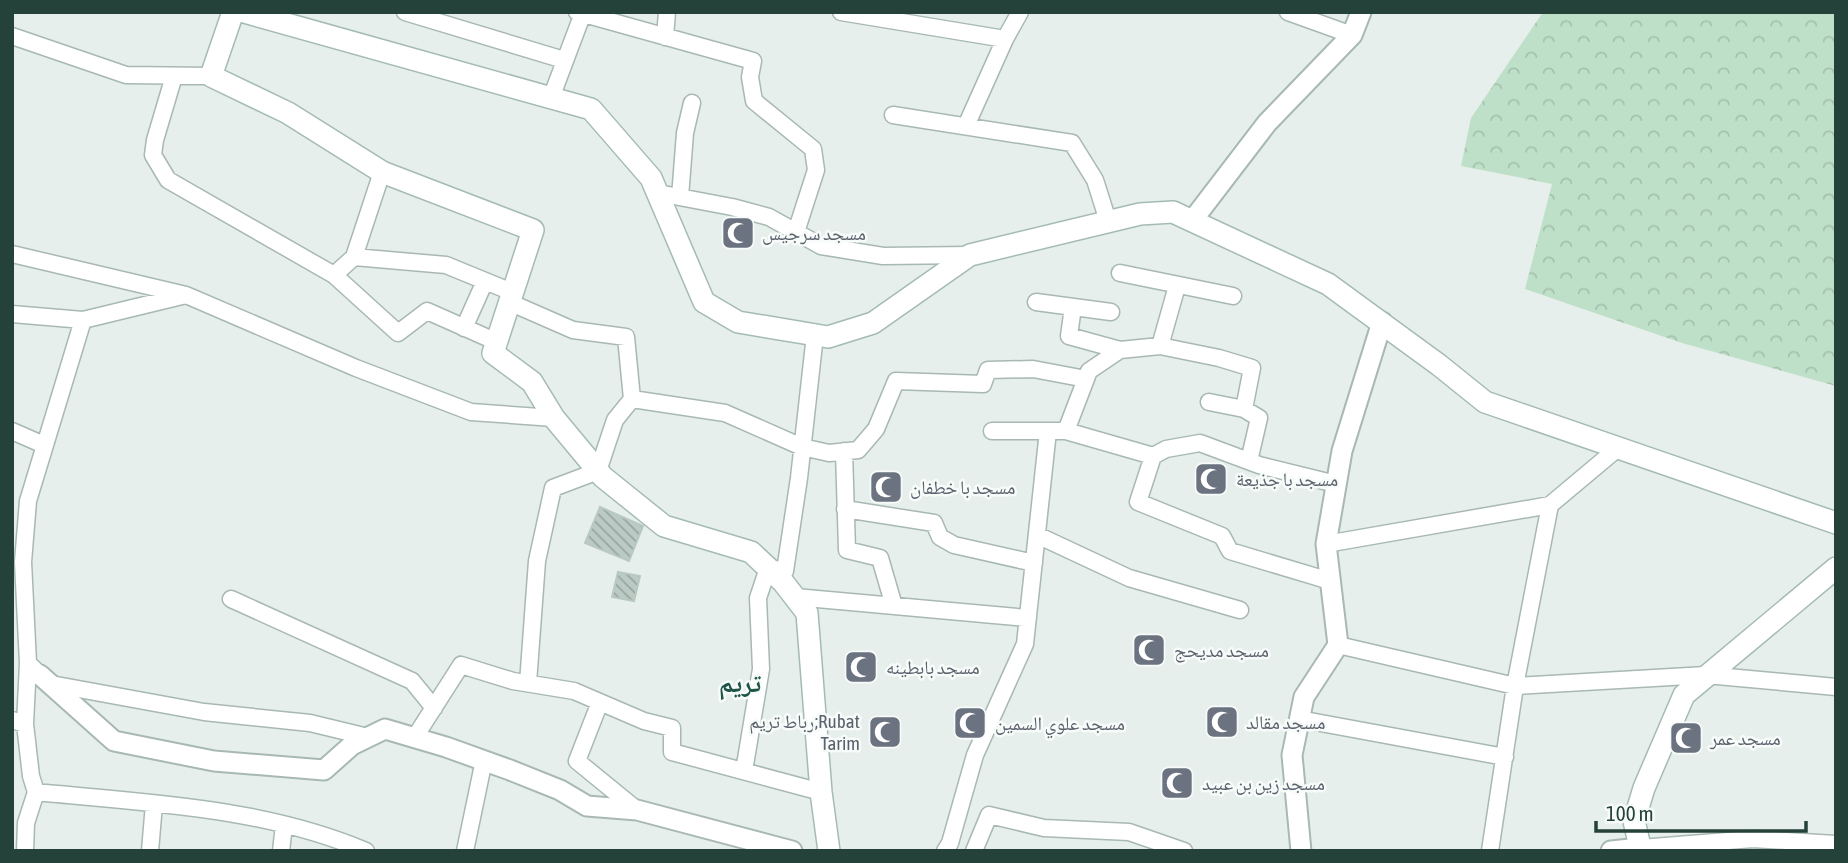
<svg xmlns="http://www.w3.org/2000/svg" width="1848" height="863" font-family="'Asap Condensed','Noto Naskh Arabic',sans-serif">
	<defs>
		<pattern id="forest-crowns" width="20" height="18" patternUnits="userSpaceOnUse" patternTransform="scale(1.75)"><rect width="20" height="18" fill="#bfe0c8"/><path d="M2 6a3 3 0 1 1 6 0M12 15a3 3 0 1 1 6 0" fill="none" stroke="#a4c1ad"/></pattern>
		<pattern id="building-back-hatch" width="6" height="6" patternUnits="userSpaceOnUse" patternTransform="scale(1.75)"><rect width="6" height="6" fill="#bbcac4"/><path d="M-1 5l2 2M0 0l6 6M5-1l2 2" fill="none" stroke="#98a6a0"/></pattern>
	</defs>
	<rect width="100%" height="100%" fill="#e6efeb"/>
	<path fill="url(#forest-crowns)" d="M1543,12H1836V386L1682,343L1525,289L1552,184L1461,166L1471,118Z"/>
	<path fill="url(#building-back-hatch)" stroke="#b8c9c2" stroke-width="2" d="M600,507L643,526L629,561L585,543Z
		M618,572L640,576L634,601L612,597Z"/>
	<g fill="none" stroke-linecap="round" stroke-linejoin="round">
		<defs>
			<path id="minor" d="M405,12L564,60
				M577,12L753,61L750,77L754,101L813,149L816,170L796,232
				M841,12L1005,39L1020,12
				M1288,12L1352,35
				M12,36L126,75L211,76
				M665,37L667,12
				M174,76L155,140L153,155L168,180L334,275L354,257L446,265L512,292
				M551,98L583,13
				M893,115L1072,143L1095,180L1108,221
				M966,126L1005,39
				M658,193L732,207L769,217L821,246L883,256L970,255
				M680,197L685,133L692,103
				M12,254L186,295L356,368L471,412L554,418
				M354,257L382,172
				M1120,273L1233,296
				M334,275L398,333L427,311L497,342
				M509,302L573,330L626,337L632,399
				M1036,302L1111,312
				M1073,307L1069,336L1120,350
				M12,314L83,320L182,296
				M464,328L485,281
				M1160,346L1177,286
				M1209,402L1244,409L1259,418L1249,461
				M12,431L44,445
				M992,431H1066L1153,456L1166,449L1200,443L1259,465L1336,484
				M1066,431L1089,371L1120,350L1160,346L1219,358L1252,368L1244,409
				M844,451L847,550L880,558L894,606
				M1153,456L1138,502L1222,536L1230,551L1330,581
				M845,509L934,523L940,537L954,545L1034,563
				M1037,535L1129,578L1240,610
				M1326,544L1550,505
				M795,597L1028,618
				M231,599L412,681L434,708
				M1338,645L1515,686L1706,675L1836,687
				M40,675L28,663L23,562L28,501L83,320
				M528,683L537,561L553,488L598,471L615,420L632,399L725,413L802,447L829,453L858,450L876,429L896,381L983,384L988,370L1033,369L1086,379
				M51,684L204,712L310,723L368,737
				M600,702L577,761L637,810
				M1299,719L1505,757
				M12,720L25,724L28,663
				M415,737L461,665L513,681L574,691L644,721L672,728V752L821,792
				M744,771L761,669L758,598L768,568L785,571L799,478L815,335
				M36,792C147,803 262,807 366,851
				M1640,848L1753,839L1836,844
				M25,851L26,823L36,792L31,776L25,724
				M150,851L154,804
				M281,851L284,825
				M465,851L484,760
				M945,851L950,843L975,755L1025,644L1048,431
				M974,851L989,815L1044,828L1129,832L1184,851
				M1490,851L1515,686L1550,505L1618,448"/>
			<path id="tertiary" d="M1192,221L1267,123L1352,35L1361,12
				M40,675L114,741L214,761L324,770L352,745L385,729L446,747L510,770L560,790L587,806L637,810L792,851
				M1301,851L1292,755L1304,697L1338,645L1326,544L1342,451L1382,322
				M1611,851L1640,848"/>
			<path id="secondary" d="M233,12L211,76L288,113L382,172L533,230L493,353L532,382L554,418L603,477L664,526L751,552L783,582L807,613L821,792L829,851
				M244,12L591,109L651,178L704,302L738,322L828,337L873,323L970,255L1140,214L1173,212L1328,284L1439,365L1485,402L1836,523
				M1641,851L1634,821L1644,788L1684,695L1836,568"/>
		</defs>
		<use href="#minor" stroke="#a8b8b2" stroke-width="19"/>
		<use href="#tertiary" stroke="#a8b8b2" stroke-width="23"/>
		<use href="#secondary" stroke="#a4bbb3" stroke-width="24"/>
		<use href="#minor" stroke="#fff" stroke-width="16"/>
		<use href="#tertiary" stroke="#fff" stroke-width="19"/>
		<use href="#secondary" stroke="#fff" stroke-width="21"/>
	</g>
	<defs>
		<symbol id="mosque-square" viewBox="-11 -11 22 22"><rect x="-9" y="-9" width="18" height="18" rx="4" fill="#6b7280" stroke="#f7fbf9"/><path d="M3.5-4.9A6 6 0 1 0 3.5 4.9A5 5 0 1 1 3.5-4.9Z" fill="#fff"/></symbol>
	</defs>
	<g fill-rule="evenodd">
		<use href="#mosque-square" x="719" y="214" width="38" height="38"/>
		<use href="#mosque-square" x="1192" y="460" width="38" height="38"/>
		<use href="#mosque-square" x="867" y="468" width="38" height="38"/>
		<use href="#mosque-square" x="1130" y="631" width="38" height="38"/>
		<use href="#mosque-square" x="842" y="648" width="38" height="38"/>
		<use href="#mosque-square" x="1203" y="703" width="38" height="38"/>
		<use href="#mosque-square" x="951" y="704" width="38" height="38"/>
		<use href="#mosque-square" x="866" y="713" width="38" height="38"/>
		<use href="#mosque-square" x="1667" y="719" width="38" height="38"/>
		<use href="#mosque-square" x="1158" y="764" width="38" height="38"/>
	</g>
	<g text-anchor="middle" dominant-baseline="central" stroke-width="5" stroke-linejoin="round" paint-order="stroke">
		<g font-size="19" fill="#5b616d" stroke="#f7fbf9" text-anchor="start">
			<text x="762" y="233">مسجد سرجيس</text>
			<text x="1236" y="479">مسجد با جذيعة</text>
			<text x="910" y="487">مسجد با خطفان</text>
			<text x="1174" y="650">مسجد مديحج</text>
			<text x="886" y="667">مسجد بابطينه</text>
			<text x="860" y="721" text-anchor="end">رباط تريم;Rubat<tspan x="860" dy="22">Tarim</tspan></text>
			<text x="1246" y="722">مسجد مقالد</text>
			<text x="995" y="723">مسجد علوي السمين</text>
			<text x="1710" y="738">مسجد عمر</text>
			<text x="1202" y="783">مسجد زين بن عبيد</text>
		</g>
		<g font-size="26" font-weight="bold" fill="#1f5548" stroke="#f7fbf9">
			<text x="740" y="683">تريم</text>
		</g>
	</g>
	<rect width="1848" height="863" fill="none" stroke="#24423a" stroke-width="28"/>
	<path d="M1596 821v10h210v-10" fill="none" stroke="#24423a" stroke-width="3.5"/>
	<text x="1606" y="821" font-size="21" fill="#24423a" stroke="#f7fbf9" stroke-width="5" paint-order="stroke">100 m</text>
</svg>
